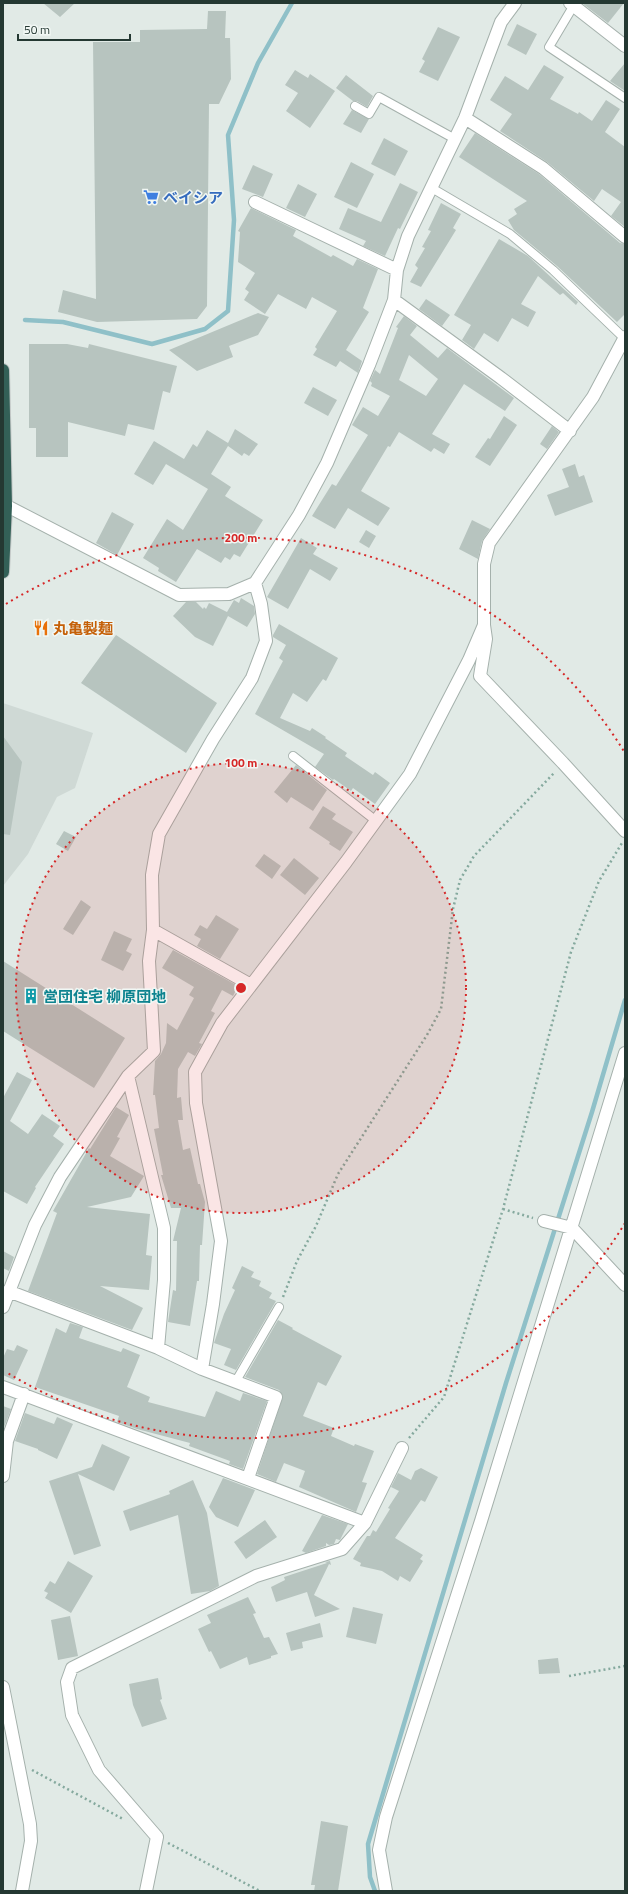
<svg xmlns="http://www.w3.org/2000/svg" width="628" height="1894" font-family="'Titillium Web','Noto Sans JP',sans-serif">
	<rect width="100%" height="100%" fill="#e1eae6"/>
	<path fill="#cfd9d5" d="M3,703L93,733L75,788L57,797L28,854L3,886Z"/>
	<g fill="none" stroke-linecap="round" stroke-linejoin="round">
		<path stroke="#8fc0c8" stroke-width="4.5" d="M25,320L63,322L152,344L205,329L228,311L234,220L228,135L258,63L292,3
			M375,1891L370,1877L368,1844L506,1383L592,1112L625,1000"/>
	</g>
	<path fill="#b7c4bf" fill-rule="evenodd" d="M43,3H75L60,17Z
		M582,3H624L608,23Z
		M208,11H226L225,38H230L231,79L219,104H209L207,306L197,319L97,322L58,312L63,290L96,299L93,42H140V30L207,29Z
		M517,24L537,34L526,55L507,45Z
		M438,27L460,37L438,81L419,72L425,61L422,59Z
		M625,63V91L610,81Z
		M544,65L564,77L550,99L578,114L579,112L592,121L606,100L620,109L605,132L625,147V227L611,216L621,202L602,189L594,201L547,162L500,131L512,114L490,100L505,76L528,90Z
		M295,70L308,78L310,74L335,91L310,128L286,111L298,93L285,85Z
		M346,75L373,96L367,107L357,101H353L336,88Z
		M352,110L369,119L361,133L343,124Z
		M475,133L539,174L620,243L625,244V314L617,322L557,266L514,230L508,220L517,214L514,209L527,201L459,157Z
		M384,138L408,151L395,176L371,164Z
		M351,162L374,174L357,208L334,197Z
		M253,165L273,174L263,197L242,189Z
		M400,183L418,192L400,229L398,228L385,256L363,246L366,241L339,229L348,208L381,222Z
		M298,184L317,194L305,217L286,208Z
		M441,203L461,214L453,228L456,230L421,287L410,282L418,268L415,265L425,248L422,247L431,231L428,230Z
		M251,208L296,230L293,236L331,257L333,255L353,266L357,259L378,269L363,308L369,312L346,350L362,361L358,373L340,361L336,367L313,355L317,349L315,347L337,311L312,297L306,309L278,294L265,314L244,300L249,292L245,289L255,273L238,262L240,232L238,231Z
		M499,239L528,256L578,302L576,305L563,293L560,295L538,276L521,304L536,312L528,327L512,318L498,342L484,333L474,349L462,340L471,325L454,315Z
		M426,299L450,315L442,326L419,309Z
		M258,313L269,317L258,335L229,346L233,357L197,371L169,350Z
		M404,316L417,326L410,335L438,358L447,348L514,398L505,411L464,384L432,434L450,444L444,454L434,448L431,452L399,432L390,447L388,446L361,491L390,508L378,526L348,508L335,529L312,516L332,484L336,486L368,435L352,425L363,407L378,416L390,396L371,386L372,383L370,381L375,370L380,374L398,328L396,327ZM409,355L438,379L426,396L399,380Z
		M29,344H67L88,348L89,344L177,366L170,393L163,391L154,430L128,424L125,436L68,422V457H36V428H29Z
		M313,387L337,400L328,416L304,403Z
		M504,416L517,425L490,466L475,457L488,438L490,439Z
		M552,426L559,432L547,449L540,444Z
		M235,429L258,444L249,456L244,453L242,456L228,446L211,474L231,487L225,496L263,520L240,557L234,554L230,560L225,557L221,563L197,549L176,582L158,571L159,568L143,558L167,519L183,530L208,489L166,464L153,485L134,474L154,441L184,459L193,444L197,447L207,430L228,443Z
		M575,464L579,477L584,475L593,502L555,516L547,495L569,487L562,469Z
		M112,512L134,524L117,555L96,543Z
		M472,520L490,529L482,541L478,559L459,549Z
		M366,530L376,536L369,548L359,542Z
		M301,538L317,548L313,554L338,568L330,581L310,569L288,609L267,597Z
		M241,598L254,606L255,614L247,627L228,616L213,646L195,637L173,616L186,602H196L203,609L204,607L206,609L209,603L227,612L234,600L239,603Z
		M279,624L338,658L326,681L323,679L307,702L293,693L280,718L310,731L312,728L326,737L325,738L347,753L345,756L373,775L375,772L390,783L375,804L353,788L351,791L334,779L333,780L315,767L324,754L255,714L283,661L279,658L286,645L273,637V635Z
		M116,635L217,703L186,753L81,683Z
		M3,736L22,762L10,835L3,834Z
		M296,765L327,790L313,811L291,797L287,803L274,792Z
		M323,806L336,814L332,819L353,832L340,851L329,844L330,842L309,828Z
		M64,831L76,837L68,851L56,844Z
		M264,854L281,866L272,879L255,866Z
		M294,858L319,878L305,895L280,875Z
		M81,900L91,907L73,935L63,929Z
		M216,915L239,929L220,959L197,946L201,939L194,935L200,925L207,929Z
		M114,931L132,939L126,951L132,954L123,971L101,960Z
		M173,950L238,986L233,996L222,990L211,1011L215,1013L199,1043L202,1044L195,1056L188,1052L178,1069L177,1098L181,1097L183,1120H178L183,1150L190,1148L198,1184H200L205,1202L202,1245H200L199,1281H197L190,1326L168,1322L173,1290L176,1291L177,1241H173L181,1208H171L161,1175H163L154,1129L159,1128L155,1095H153L155,1061L161,1054L166,1043L167,1023L177,1030L194,998L189,995L194,987L162,968Z
		M3,961L125,1038L94,1088L3,1031Z
		M17,1072L32,1080L10,1121L28,1134L42,1114L60,1126L53,1136L64,1144L35,1187L36,1188L27,1204L3,1191V1098Z
		M116,1107L129,1115L117,1137L120,1138L110,1156L144,1176L131,1197L87,1207L150,1214L146,1255L152,1256L149,1290L100,1286L143,1308L132,1330L28,1291L57,1213L53,1211L89,1148L90,1149Z
		M3,1251L14,1257L9,1271L3,1268Z
		M242,1266L254,1272L251,1277L261,1281L259,1286L272,1293L269,1298L276,1301L236,1370L224,1365L231,1349L214,1343L224,1314L235,1290L232,1288Z
		M278,1320L293,1328L292,1329L342,1356L326,1386L318,1382L303,1416L334,1428L331,1436L354,1446L355,1444L374,1451L362,1482L367,1483L356,1512L299,1487L305,1471L284,1463L276,1482L257,1474L283,1396L279,1390L245,1377Z
		M70,1323L83,1327L79,1338L121,1352L123,1348L140,1355L127,1387L150,1397L148,1402L205,1417L216,1391L240,1401L243,1393L267,1401L243,1469L229,1464L230,1461L189,1446L190,1443L137,1429L117,1422L119,1416L35,1387L56,1328L66,1333Z
		M17,1345L28,1350L14,1380L3,1375V1358L7,1349L14,1351Z
		M3,1406L11,1409L3,1430Z
		M25,1413L54,1424L57,1417L73,1424L57,1459L38,1450V1449L15,1441Z
		M102,1444L130,1457L114,1491L78,1474L101,1546L74,1555L49,1481L92,1467Z
		M421,1468L438,1477L425,1502L421,1500L395,1538L423,1555L420,1559L423,1561L410,1582L400,1576L398,1581L382,1571L360,1566L361,1563L353,1559L367,1536H370L373,1530L376,1532L390,1509L388,1508L399,1491L391,1487L398,1473L411,1480L415,1471Z
		M223,1478L255,1490L238,1527L216,1517L209,1507Z
		M193,1480L207,1513L219,1586L210,1591L191,1594L178,1515L130,1531L123,1511L170,1494L169,1491Z
		M322,1515L348,1524L340,1540L336,1539L334,1544L329,1545L326,1543V1546L306,1553L302,1551Z
		M265,1520L277,1537L246,1559L234,1542Z
		M68,1561L93,1576L71,1613L45,1598L48,1593L44,1591L50,1581L55,1584Z
		M330,1561L331,1565L329,1564L314,1595L340,1609L315,1617L307,1592L276,1602L271,1587L285,1580L284,1577L327,1563L325,1562Z
		M248,1597L256,1613L253,1614L264,1638L269,1637L278,1654L271,1656V1658L249,1665L247,1657L220,1669L211,1651L209,1652L198,1629L211,1623L207,1615Z
		M353,1607L383,1614L376,1644L346,1637Z
		M70,1616L78,1656L58,1660L51,1620Z
		M320,1623L323,1637L302,1642L303,1648L291,1651L286,1633Z
		M558,1658L560,1673L539,1674L538,1660Z
		M158,1678L162,1699L160,1700L167,1719L142,1727L133,1705L129,1684Z
		M321,1821L348,1826L338,1891H314L315,1885H311Z"/>
	<g fill="none" stroke-linecap="round" stroke-linejoin="round">
		<defs>
			<path id="lane" d="M574,5L549,47L625,98
				M355,106L369,114L379,97L455,139
				M430,187L510,234L553,270L624,338
				M293,756L375,820
				M236,1381L279,1307"/>
			<path id="street" d="M570,3L625,46
				M465,118L543,168L625,237
				M255,202L397,270
				M394,300L501,378L570,431
				M625,337L593,397L489,543L484,564V625L486,639L480,676L563,763L625,831
				M3,504L179,595L229,594L255,583L299,515L327,463L369,365L394,300L397,270L408,236L465,118L501,22L515,3
				M153,930L251,985
				M128,1076L164,1228V1280L158,1348L202,1369L276,1397L248,1478
				M544,1221L572,1228L625,1285
				M8,1291L158,1348
				M3,1307L35,1225L60,1177L128,1076L154,1051L149,961L153,930L152,875L159,834L213,739L252,678L266,641L261,604L255,583
				M202,1369L213,1304L221,1241L196,1103L195,1072L222,1023L346,862L410,774L469,660L484,625
				M3,1387L365,1523
				M3,1476L7,1441L24,1394
				M3,1687L30,1824L31,1841L22,1891
				M146,1891L157,1837L99,1770L72,1715L67,1682L72,1668L256,1576L342,1549L365,1523L402,1448
				M386,1891L379,1850L386,1817L481,1521L625,1053"/>
			<path id="highway" d="M3,370L6,506L3,572"/>
		</defs>
		<use href="#lane" stroke="#a5b1ac" stroke-width="10"/>
		<use href="#street" stroke="#a5b1ac" stroke-width="14"/>
		<use href="#highway" stroke="#c2c7c6" stroke-width="14"/>
		<path stroke="#85a99e" stroke-width="2.5" stroke-dasharray="2 3" stroke-linecap="butt" d="M503,1209L533,1218
			M283,1297L297,1261L316,1226L338,1174L427,1035L441,1009L453,909L460,880L474,856L555,772
			M409,1438L444,1397L503,1209L571,952L599,881L622,843
			M569,1676L625,1666
			M32,1770L123,1819
			M168,1843L260,1891"/>
		<use href="#lane" stroke="#fff" stroke-width="8"/>
		<use href="#street" stroke="#fff" stroke-width="12"/>
		<use href="#highway" stroke="#336057" stroke-width="12"/>
	</g>
	<circle cx="241" cy="988" r="225" fill="#d62828" fill-opacity=".12"/>
	<g fill="none" stroke="#d62828" stroke-width="2" stroke-dasharray="2 4">
		<circle cx="241" cy="988" r="225"/>
		<path d="M625 1223A450 450 0 0 1 6 1372M6 604A450 450 0 0 1 625 753"/>
	</g>
	<defs>
		<symbol id="supermarket-bare" viewBox="-9 -9 18 18"><path d="M-6-5.5h2.5l.6 2H6L4.5 2H-2.5L-4.4-4H-6ZM-1.5 3.2a1.3 1.3 0 1 0 .1 0ZM3 3.2a1.3 1.3 0 1 0 .1 0Z" fill="#3f7fe0" stroke="#f1f7f4" stroke-width="2.5" paint-order="stroke"/></symbol>
		<symbol id="restaurant-bare" viewBox="-9 -9 18 18"><path d="M-5-6h1v4h1v-4h1v4h1v-4h1v5L-1.5 .5V6h-2V.5L-5-1ZM5-6V6H3V1.5H1.5Q1.5-4 5-6Z" fill="#e8710a" stroke="#f1f7f4" stroke-width="2.5" paint-order="stroke"/></symbol>
		<symbol id="building-bare" viewBox="-9 -9 18 18"><path d="M-4-6H4V6H1V3H-1V6H-4ZM-2.5-4.3h1.7v1.8h-1.7ZM.8-4.3h1.7v1.8H.8ZM-2.5-1h1.7V.8h-1.7ZM.8-1h1.7V.8H.8Z" fill="#0f9aa8" stroke="#f1f7f4" stroke-width="2.5" paint-order="stroke"/></symbol>
	</defs>
	<g fill-rule="evenodd">
		<use href="#supermarket-bare" x="140" y="186" width="22" height="22"/>
		<use href="#restaurant-bare" x="30" y="617" width="22" height="22"/>
		<use href="#building-bare" x="20" y="985" width="22" height="22"/>
	</g>
	<g text-anchor="middle" dominant-baseline="central" stroke-width="3" stroke-linejoin="round" paint-order="stroke">
		<g font-size="15" font-weight="bold" fill="#366cbe" stroke="#f1f7f4" text-anchor="start">
			<text x="163" y="197">ベイシア</text>
		</g>
		<g font-size="15" font-weight="bold" fill="#c56008" stroke="#f1f7f4" text-anchor="start">
			<text x="53" y="628">丸亀製麺</text>
		</g>
		<g font-size="15" font-weight="bold" fill="#0d838f" stroke="#f1f7f4" text-anchor="start">
			<text x="43" y="996">営団住宅 柳原団地</text>
		</g>
	</g>
	<circle cx="241" cy="988" r="6" fill="#d62828" stroke="#f1f7f4" stroke-width="2"/>
	<g font-size="12" text-anchor="middle" font-weight="bold" fill="#d62828" stroke="#f1f7f4" stroke-width="3" stroke-linejoin="round" paint-order="stroke">
		<text x="241" y="542">200 m</text>
		<text x="241" y="767">100 m</text>
	</g>
	<rect width="628" height="1894" fill="none" stroke="#243832" stroke-width="8"/>
	<path d="M18 34v6h112v-6" fill="none" stroke="#243832" stroke-width="2"/>
	<text x="24" y="34" font-size="12" fill="#243832" stroke="#f1f7f4" stroke-width="3" paint-order="stroke">50 m</text>
</svg>
